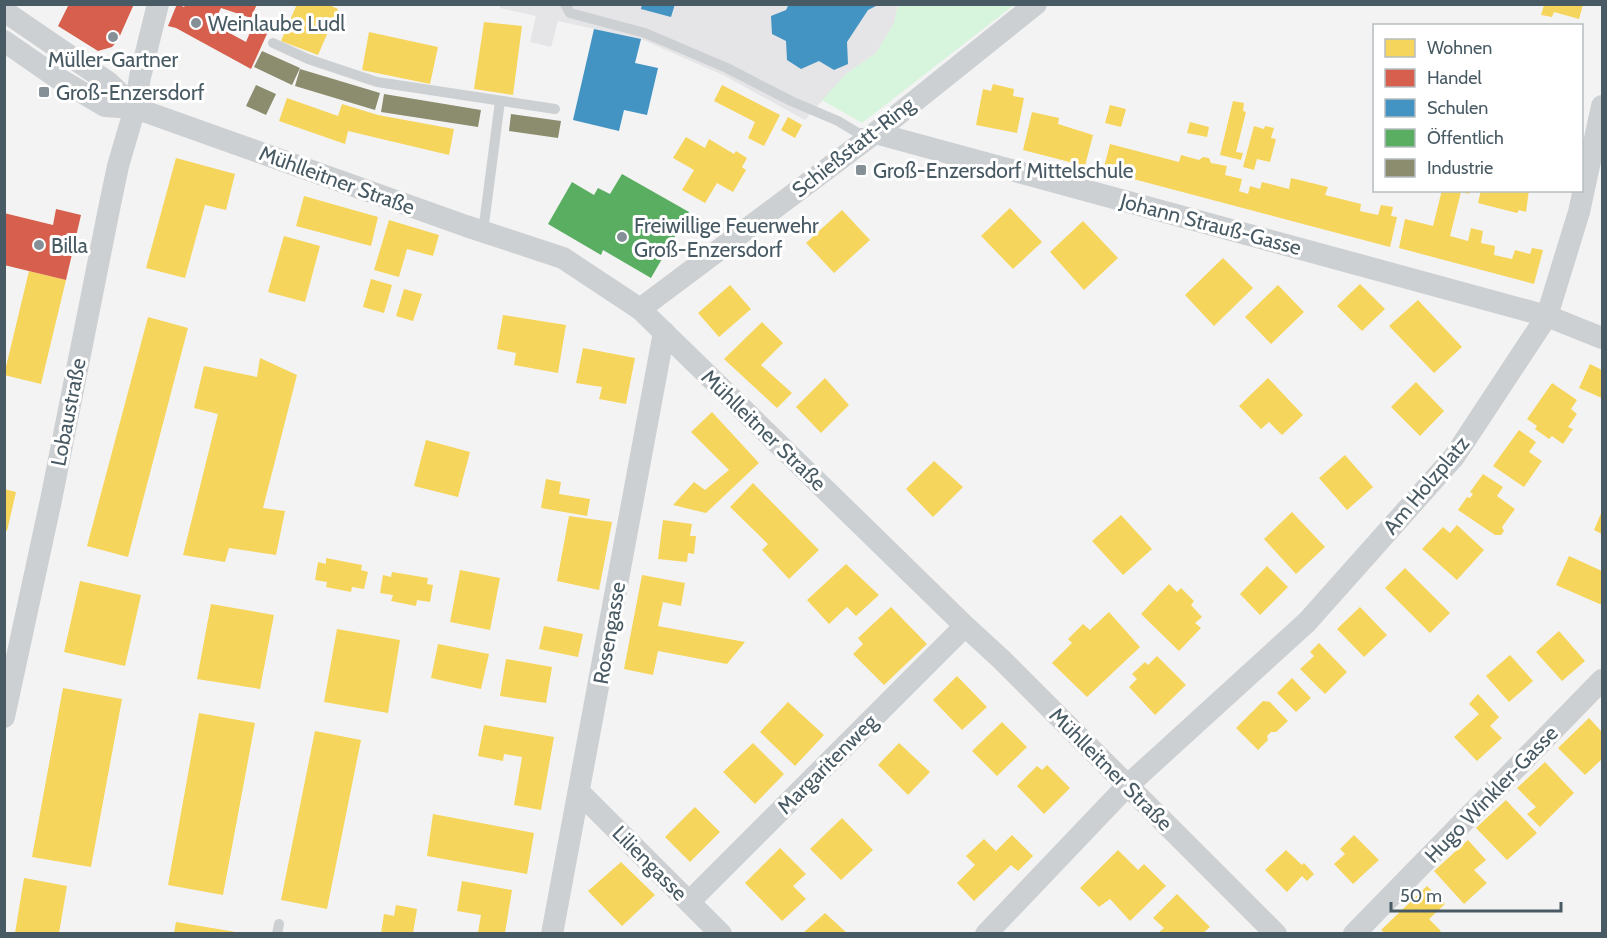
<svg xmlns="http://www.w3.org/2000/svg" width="1607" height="938" font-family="Cabin,sans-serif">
	<rect width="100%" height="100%" fill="#f4f3f3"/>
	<path fill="#e5e4e6" d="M501,4L898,5L894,23L876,53L846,74L805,120L725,76L641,39L558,21L551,47L530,42L536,16L500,8Z"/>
	<path fill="#d7f4dc" d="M898,5H1014L862,123L822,100L846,74L876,53L894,23Z"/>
	<path fill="#f6d55c" d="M297,4H327L338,9L318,55L281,41Z
		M1544,5H1583L1579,19L1554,12L1552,17L1541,15Z
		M484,22L522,26L513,95L474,89Z
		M369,32L438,47L430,84L362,70Z
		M993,84L1014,89L1013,96L1024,98L1017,133L976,125L983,89L991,91Z
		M722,85L780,115L764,146L748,138L755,122L714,101Z
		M287,98L338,116L342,104L378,115L454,129L449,155L348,131L345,144L279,121Z
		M1233,101L1244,103L1243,111L1246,112L1236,152L1243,153L1241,160L1220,155Z
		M1110,105L1126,109L1121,127L1105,123Z
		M1032,112L1059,118L1058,124L1093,135L1085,166L1023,150Z
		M788,117L802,125L795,138L781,130Z
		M1190,122L1209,127L1207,137L1187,133Z
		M1254,126L1264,129L1265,126L1274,128L1271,138L1276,139L1270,162L1257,159L1254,170L1243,167Z
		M686,137L705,148L709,139L734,154L736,151L747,158L742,167L746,170L733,192L717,183L705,203L682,190L694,170L673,158Z
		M1110,144L1179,162L1181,155L1199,160L1203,157L1209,158L1211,163L1227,166L1225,175L1242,179L1239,191L1248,194L1250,186L1260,189L1262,182L1289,189L1291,178L1328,187L1325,195L1361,204L1360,211L1378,215L1381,205L1393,207L1391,216L1397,217L1390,247L1103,171Z
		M176,158L235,174L226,210L205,205L185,278L146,268Z
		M1442,190H1470L1469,194L1461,192L1450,236L1468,241L1471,228L1483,231L1481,243L1495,246L1494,255L1512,259L1515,250L1530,254L1532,248L1543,250L1534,284L1399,248L1405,219L1433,226Z
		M1481,190H1529L1526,212L1519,210L1517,213L1478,203Z
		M304,196L378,217L371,246L296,226Z
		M1010,208L1042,242L1013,269L981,236Z
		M842,210L870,240L834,273L806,243Z
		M389,220L439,235L433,256L407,249L399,277L374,270Z
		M1083,221L1118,258L1084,290L1050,252Z
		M284,236L320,246L305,302L268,292Z
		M1223,258L1253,288L1214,326L1185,295Z
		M29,271L66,280L41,384L4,375Z
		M371,279L392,285L384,313L363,307Z
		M1360,284L1385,309L1362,331L1337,306Z
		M730,285L751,309L719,337L698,313Z
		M1278,285L1304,312L1271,344L1245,317Z
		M404,289L422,294L413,321L396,316Z
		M1418,300L1462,347L1434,373L1389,326Z
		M503,315L566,325L558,373L514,365L516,353L497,349Z
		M148,317L188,328L128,557L87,546Z
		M762,322L783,343L761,365L792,393L777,408L724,359Z
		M583,348L635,358L626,404L599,399L602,387L576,383Z
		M260,358L297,375L263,508L285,511L276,555L229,548L225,562L183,555L218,414L194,408L204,366L257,377Z
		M1590,364L1602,370V398L1579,388Z
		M825,378L849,405L821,433L796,407Z
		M1268,378L1303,415L1282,435L1269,422L1261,429L1239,406Z
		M1416,382L1444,411L1420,436L1391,407Z
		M1552,383L1577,400L1571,409L1577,414L1568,427L1573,429L1563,444L1552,436L1549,439L1535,429L1537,426L1527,419Z
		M712,412L759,463L706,513L673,505L694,482L705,490L729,470L691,432Z
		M1519,430L1536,442L1529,452L1542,461L1524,487L1493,466Z
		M426,440L470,452L458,497L414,486Z
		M1345,455L1373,487L1347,510L1319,478Z
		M934,461L963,487L933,517L906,489Z
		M1483,474L1503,487L1497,496L1515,509L1502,527L1504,531L1501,535H1495L1458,510L1467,497L1470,498L1473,494L1470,492Z
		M546,479L561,482L559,494L590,499L587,516L541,508Z
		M753,483L819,550L789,579L762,550L768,544L730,507Z
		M4,489L16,492L7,531L4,530Z
		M1602,511V534L1594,530Z
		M1292,512L1325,547L1296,574L1264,539Z
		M1121,515L1152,549L1123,575L1092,541Z
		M569,516L612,522L599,590L557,581Z
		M663,520L692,524L690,536H696L694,554L688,553L687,562L658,559Z
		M1457,525L1484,550L1457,580L1422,549L1443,527L1450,533Z
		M1569,556L1602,571V605L1556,585Z
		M326,558L362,565L361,570L368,572L364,589L352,587L351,592L326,587L327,582L315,580L318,562L326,564Z
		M846,564L879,595L856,616L847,607L829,624L807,600Z
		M1267,566L1288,587L1260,615L1240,594Z
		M1405,568L1450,613L1430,633L1385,588Z
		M460,570L500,578L490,630L450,622Z
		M392,572L428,578L427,584L433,585L430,602L417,600L416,606L391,601L393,595L380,593L383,575L391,577Z
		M642,575L685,583L681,606L663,602L658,626L745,642L727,664L658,651L653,675L624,669Z
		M80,581L141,595L125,666L64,652Z
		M1169,584L1177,592L1181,588L1194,601L1191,605L1202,617L1195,623L1201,628L1179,651L1141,614Z
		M211,604L274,615L260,689L197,679Z
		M891,607L927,644L884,685L853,654L863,644L858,638Z
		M1360,607L1387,635L1364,657L1337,629Z
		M1109,612L1140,647L1087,697L1052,663L1072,643L1068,639L1083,624L1090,630Z
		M544,626L583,634L578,657L539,649Z
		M337,629L400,640L388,713L324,702Z
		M1559,631L1585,661L1562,681L1536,652Z
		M1319,643L1347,672L1325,694L1300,669L1314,656L1310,652Z
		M438,644L489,654L481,689L431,678Z
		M1510,655L1533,681L1509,702L1486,676Z
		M1157,656L1186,685L1155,715L1129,687L1137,679L1132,674L1145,662L1148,665Z
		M506,659L552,667L546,703L500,696Z
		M957,676L987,707L962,730L933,700Z
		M1292,678L1311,698L1296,712L1277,693Z
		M63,688L122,699L91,867L32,857Z
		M1478,694L1499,717L1490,726L1502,738L1477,761L1454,737L1479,714L1469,704Z
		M1263,701L1270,702L1288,721L1276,732H1271L1267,736L1268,740L1258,750L1236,728Z
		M788,702L824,735L795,766L760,732Z
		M199,713L255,723L223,895L168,885Z
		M1589,718L1602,732V759L1585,775L1558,748Z
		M1002,722L1027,747L997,776L972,751Z
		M484,725L554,737L541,810L514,805L522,757L504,754L503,761L478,756Z
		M315,731L361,740L327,909L281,900Z
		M753,743L784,774L755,804L723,772Z
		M899,743L930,772L908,795L878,765Z
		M1545,762L1574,793L1540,827L1527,814L1536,807L1517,788Z
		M1047,765L1070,788L1044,814L1017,786L1037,766L1042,770Z
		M1506,800L1537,833L1507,860L1476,828Z
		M695,807L720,832L690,862L665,837Z
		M433,814L534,833L527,874L427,856Z
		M842,818L873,850L841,880L810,849Z
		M1012,835L1033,856L1018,871L1011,865L974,901L957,883L975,865L966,856L984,839L996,851Z
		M1354,835L1379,860L1353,884L1334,864L1345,854L1340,849Z
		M1468,840L1486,860L1474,870L1487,883L1464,904L1434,871Z
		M780,848L806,874L793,886L806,899L782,921L745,883Z
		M1118,850L1138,870L1144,864L1166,886L1130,921L1110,899L1099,907L1080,888Z
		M1286,850L1302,865L1304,863L1314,874L1307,881L1302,876L1287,892L1265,870Z
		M621,862L655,895L622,926L588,891Z
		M24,878L67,886L59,933H15Z
		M462,881L512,890L505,933L478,932L481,915L457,911Z
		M1427,886L1445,904L1429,919L1441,931L1438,933H1385L1381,930Z
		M1177,894L1210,927L1203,933H1158L1164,928L1153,918Z
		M396,905L417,909L413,933H381L384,914L394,916Z
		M825,913L847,933H803Z
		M176,922L236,932V933H174Z"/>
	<path fill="#d6604d" d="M69,4H134L118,40L112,47L98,51L58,26Z
		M177,4L184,7L186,4H257L251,18L221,8L213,24L246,42L256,18L271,25L251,69L176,28L168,26Z
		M56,209L81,215L66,280L4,265V213L53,225Z"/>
	<path fill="#4393c3" d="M642,4H675L671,17L641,9Z
		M789,4H880L868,10L847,42L848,64L834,70L819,61L801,69L787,60L786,41L772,34L771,16L786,10Z
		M594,29L641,39L635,63L658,68L647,115L624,110L619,131L573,120Z"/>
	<path fill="#5aae61" d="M622,174L689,212L651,278L603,250L601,255L548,224L572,182L594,195L598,188L610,194Z"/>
	<path fill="#8c8c6e" d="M262,51L300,68L292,85L254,67Z
		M300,69L380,93L375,110L295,86Z
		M256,85L276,94L266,115L246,106Z
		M384,94L481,110L478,127L381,112Z
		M511,114L561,121L558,138L509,131Z"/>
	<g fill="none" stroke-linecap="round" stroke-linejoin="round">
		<path stroke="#cdd0d2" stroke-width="10" d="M565,4L570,13L645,33L727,68L791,101L838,121L858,133H871
			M273,43L308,59L377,82L555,109
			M483,232L500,101
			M277,934L279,924"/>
		<path stroke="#cdd0d2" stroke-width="22" d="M4,11L108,82L135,108
			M4,41L56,77L105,106L135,108L466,226L563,258L640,309L965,626L1001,659L1276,934
			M875,133L1547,316L1602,338
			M640,309L875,133L1036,4
			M4,717L51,500L109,209L118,166L135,108L140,77L158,4
			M580,793L721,934
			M689,902L965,626
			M552,934L664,332
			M986,934L1127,786L1307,622L1454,457L1547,316L1579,212L1602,106
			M1354,934L1602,680"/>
	</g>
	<g fill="#849095" stroke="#fff" stroke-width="2">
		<circle cx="196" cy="23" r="6"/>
		<circle cx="113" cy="37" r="6"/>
		<rect x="38" y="86" width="12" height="12" rx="3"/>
		<rect x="855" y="164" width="12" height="12" rx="3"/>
		<circle cx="622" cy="237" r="6"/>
		<circle cx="39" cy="245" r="6"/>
	</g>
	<g text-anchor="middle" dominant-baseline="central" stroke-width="6" stroke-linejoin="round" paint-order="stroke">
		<g font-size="21" fill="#485a63" stroke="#fff" text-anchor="start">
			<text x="208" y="23">Weinlaube Ludl</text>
			<text x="113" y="59" text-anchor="middle">Müller-Gartner</text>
			<text x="56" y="92">Groß-Enzersdorf</text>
			<text x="873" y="170">Groß-Enzersdorf Mittelschule</text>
			<text x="634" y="225">Freiwillige Feuerwehr<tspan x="634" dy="24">Groß-Enzersdorf</tspan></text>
			<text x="51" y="245">Billa</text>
		</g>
		<g font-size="21" fill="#485a63" stroke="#fff">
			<text transform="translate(853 147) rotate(-38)">Schießstatt-Ring</text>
			<text transform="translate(337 180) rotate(20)">Mühlleitner Straße</text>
			<text transform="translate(1211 224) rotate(15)">Johann Strauß-Gasse</text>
			<text transform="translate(68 412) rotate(-79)">Lobaustraße</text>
			<text transform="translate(764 430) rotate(44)">Mühlleitner Straße</text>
			<text transform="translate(1426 485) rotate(-50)">Am Holzplatz</text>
			<text transform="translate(609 633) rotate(-80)">Rosengasse</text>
			<text transform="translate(827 764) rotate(-45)">Margaritenweg</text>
			<text transform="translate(1111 769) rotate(45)">Mühlleitner Straße</text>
			<text transform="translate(1491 794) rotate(-46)">Hugo Winkler-Gasse</text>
			<text transform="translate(650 863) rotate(45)">Liliengasse</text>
		</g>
	</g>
	<rect width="1607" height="938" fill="none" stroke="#485a63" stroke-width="12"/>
	<rect x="1373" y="24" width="210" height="168" fill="#ffffff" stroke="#b6bdc1" stroke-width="1.5"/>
	<rect x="1385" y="39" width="30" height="18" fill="#f6d55c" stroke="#b6bdc1" stroke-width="1.5"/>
	<text x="1427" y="54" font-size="18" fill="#485a63">Wohnen</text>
	<rect x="1385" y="69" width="30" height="18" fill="#d6604d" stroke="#b6bdc1" stroke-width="1.5"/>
	<text x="1427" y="84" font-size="18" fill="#485a63">Handel</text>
	<rect x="1385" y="99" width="30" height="18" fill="#4393c3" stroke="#b6bdc1" stroke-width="1.5"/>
	<text x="1427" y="114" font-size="18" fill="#485a63">Schulen</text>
	<rect x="1385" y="129" width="30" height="18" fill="#5aae61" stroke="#b6bdc1" stroke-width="1.5"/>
	<text x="1427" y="144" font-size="18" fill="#485a63">Öffentlich</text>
	<rect x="1385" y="159" width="30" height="18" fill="#8c8c6e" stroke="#b6bdc1" stroke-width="1.5"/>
	<text x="1427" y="174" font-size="18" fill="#485a63">Industrie</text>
	<path d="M1391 902v9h170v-9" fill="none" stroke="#485a63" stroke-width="3"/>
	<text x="1400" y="902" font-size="18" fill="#485a63" stroke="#ffffff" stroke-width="4.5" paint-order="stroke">50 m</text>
</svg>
